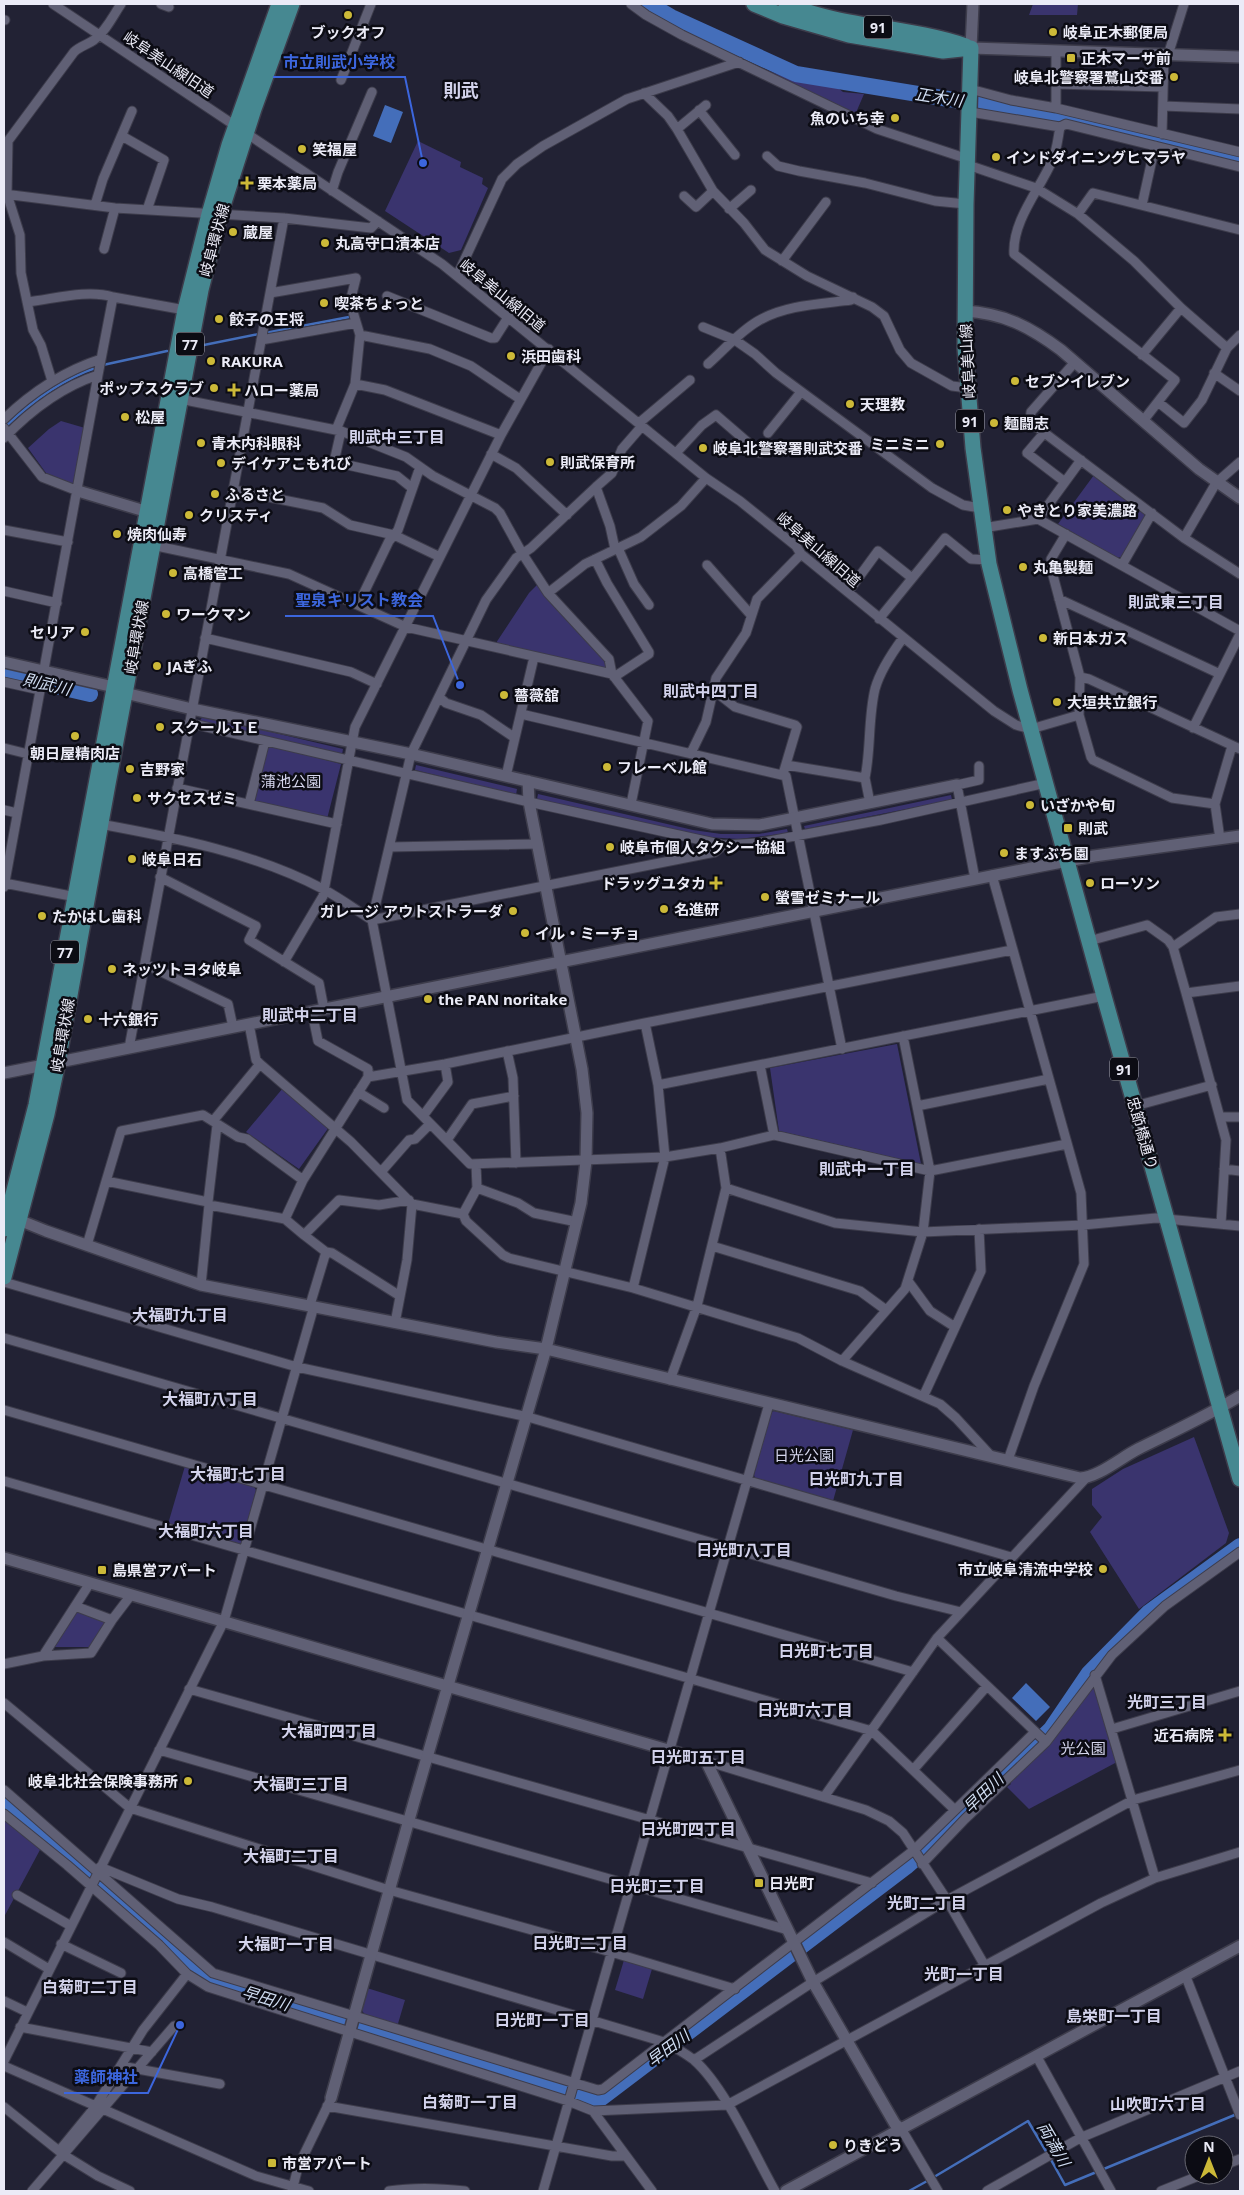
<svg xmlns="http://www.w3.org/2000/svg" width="1244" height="2195" font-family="'Open Sans','Noto Sans JP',sans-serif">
	<rect width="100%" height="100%" fill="#222234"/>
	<path fill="#3a346e" d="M1033,4H1078L1077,15H1029Z
		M766,70L798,82L838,88L843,92L864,94L855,115L764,73Z
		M418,141L461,162L460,167L483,178L482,184L488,188L461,250L449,253L385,211Z
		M61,421L85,428L75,482L73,484L46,473L28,448L49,429Z
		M1094,475L1144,513L1145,517L1121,557L1117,558L1058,524Z
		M537,585L590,641L607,665L605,668L496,643L529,593Z
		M203,716L343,749L342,755L199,722Z
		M268,745L341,764L327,819L255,801Z
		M416,765L517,789L516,795L415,770Z
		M538,794L693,830L721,834H759L787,829L788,833L739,839L706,837L537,799Z
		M951,795L952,800L805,829L804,826Z
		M897,1044L921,1164L779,1131L770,1068Z
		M283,1088L329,1127L299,1169L246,1132Z
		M774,1411L853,1430L833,1501L755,1478L754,1475L771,1412Z
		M1194,1437L1229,1533L1226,1543L1139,1609L1090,1532L1102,1517L1092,1505V1489L1123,1469Z
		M185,1466L254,1487L256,1490L242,1543L238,1545L168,1524Z
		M76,1606L114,1618L93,1647H52Z
		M1098,1677L1117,1762L1029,1809L1007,1787L1011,1784L1009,1781L1044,1744H1050L1055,1738L1053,1737Z
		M4,1818L41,1848L4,1917Z
		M624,1960L652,1969L643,1999L615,1990Z
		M367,1988L405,2000L397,2027L365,2015L361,2009Z"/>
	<path fill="#446eba" d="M385,105L403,112L391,143L373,136Z
		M1026,1683L1050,1707L1036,1721L1012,1698Z"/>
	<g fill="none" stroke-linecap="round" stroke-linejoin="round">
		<path stroke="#446eba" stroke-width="2.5" d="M265,333L349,317
			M199,346L259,334
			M103,365L167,351
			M5,427C32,401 62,379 98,367
			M1050,2158L1065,2185L1237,2114
			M934,2177L1028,2121L1047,2153
			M909,2191L929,2180"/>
		<path stroke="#446eba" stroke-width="16" d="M649,4L671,17L796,74L1058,117L1240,160
			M4,674L90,694
			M4,1805L212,1982L599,2100L906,1867L930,1846L1051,1729L1089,1673L1148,1613L1240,1546"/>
		<defs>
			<path id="minor" d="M53,4L442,264L706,478L740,501L796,546L801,554L994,711L1016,725L1031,729L1079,715
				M161,4L169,7
				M631,4L646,15L682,35L877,129L968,159
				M4,20H5
				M1168,55L1184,4
				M341,80L371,4
				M1056,84L1163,87
				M970,89L1011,100L1056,108L1240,152
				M644,93L668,116L677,129L713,191L744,223L765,250L807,276L872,307L884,316L900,350L911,363L952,386L968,388
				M1163,106L1240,109
				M1056,108V51
				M699,110L735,155
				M970,112L1060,127L1066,124L1240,167
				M1060,127C1058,137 1057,151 1052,161C1040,189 1012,221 1014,254L1175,380L1143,421
				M677,129L706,105
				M1162,134L1164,54
				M122,136L164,160L147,210
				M767,156L778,166L799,171L865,183L935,201L966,204
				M968,165L1036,188L1078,214L1134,261L1181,308L1227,348
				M332,191L338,172L372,92
				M4,194L115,208L284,218L371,228L378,221
				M684,196L696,207L713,191
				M95,205L103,179L132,111
				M1142,205L1155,146
				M729,209L751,190
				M1078,214L1093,193L1240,230
				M104,249L115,208
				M782,261L826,202
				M457,276L502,179L517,164L543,146L627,99L739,62
				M270,293L356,278L350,302L360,335
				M387,296L491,338H495L509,316
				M27,302C54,299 87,289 113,297
				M703,327L735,340L755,354L776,373L932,488L963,505L980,508
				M261,340L356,323
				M1142,355L1181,308
				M1075,362L1031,412L1030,422L1184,538L1240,574
				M708,364C724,350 739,332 758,321C785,305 820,304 851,300L853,297
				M1214,373L1240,391
				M52,381L41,345L33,330L21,273L20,235L7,194L8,141L74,52C80,46 87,45 94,40C106,31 113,16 121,4
				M355,384L385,390L501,435
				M180,399L341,431L406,457L433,476L495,508L500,513L522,553L548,593L609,659L612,674L648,721L631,804
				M1158,402L1184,423L1202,400L1227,348L1240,335
				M4,419C32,392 64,371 101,359
				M639,423L690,380
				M4,428L42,477L78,491
				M336,430L355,384L360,335L430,349L471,366L520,399
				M341,431L334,462L397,476L412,488
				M768,433L801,392
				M1044,433L1027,453L1065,482
				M4,438C31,410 61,387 98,375L113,297L185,310
				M676,453L702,425L716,415L760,453
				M491,454L516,468L567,515
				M420,467L398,530L394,535L440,557
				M596,487L612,473L622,449L642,426
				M234,490L323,508L350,525L394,535L389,541L358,605
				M1038,519L1081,460
				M983,528L1038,519L1240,631
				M4,530L68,542
				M1066,534L1051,559V568L1080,677L1079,715L1091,757L1093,760L1172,798L1215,804
				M1184,538L1216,483L1240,462
				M152,545L289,574L406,627L612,674
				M618,548L634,584L649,605
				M615,549L610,526L596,487L531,548L516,558L486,600L411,754L372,920L407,1100L470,1164L665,1157L720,1148L774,1135L930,1171L1067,1144
				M595,559L607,583L649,652V654L614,677
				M707,565L751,615
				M1122,565L1152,513
				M4,591L57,603
				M848,592L878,551L912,578
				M548,593L585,564L641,537L681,506L706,478
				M1059,599L1220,674
				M879,619L945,538L971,559L988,560
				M205,638L351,672L377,684
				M1080,677L1089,679L1240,749
				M4,682L40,690
				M712,689L735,707L795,725L797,727L783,774
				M440,698L446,703L481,715L515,738
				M521,714L786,776L842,1049
				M189,723L529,802L724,845L758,843L881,820L1046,783
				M1193,728L1240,634
				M4,748L28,754
				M691,753L706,722L716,678L746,633L757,599L801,554
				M786,765L865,778L870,803
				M506,776L534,657
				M865,778C871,749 868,718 875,689C880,671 892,653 903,638
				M177,788L337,824
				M249,804L265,741
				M4,810L17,813
				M100,824C176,838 255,853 323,889C340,898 356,910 372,920L715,852L724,845
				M1220,839L1215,804L1232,746
				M390,847L538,844
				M992,875L1081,1193L1084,1264L1034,1386L1008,1460
				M160,877L256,926L249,940L319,983L324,1009
				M975,879L957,785L979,780V766
				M4,883L76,897
				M4,887L98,375
				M1089,941L1147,925L1168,940L1173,947L1186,993L1240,986
				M1173,947L1216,917L1240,914
				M284,962L323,896L355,727L501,435L549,349
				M145,964L228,1004L233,1027
				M1186,993L1226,1140L1221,1224
				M645,1023L1012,950
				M129,1048L284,218
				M507,1051L513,1078L516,1163
				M260,1064L351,1142L412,1204L463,1214
				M760,1065L774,1135
				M368,1077L445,1064L645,1023L658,1085L1104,996
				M358,1092L384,1108
				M917,1106L1049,1079
				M1135,1106L1212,1085
				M423,1116L448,1082L445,1064
				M1222,1117H1240
				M213,1121L260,1064L256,1060L249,1024
				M447,1140L472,1104L514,1096
				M1224,1169L1240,1171
				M381,1172L409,1140L415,1139L430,1124
				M106,1181L208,1202L209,1205L280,1218L285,1219L304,1235L339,1200L379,1205L409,1200
				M477,1188L518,1203L534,1213L577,1222
				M726,1188L835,1223L923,1232L1083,1225L1156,1218L1240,1226
				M208,1202L217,1125
				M463,1214L466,1221L503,1255L509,1258L633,1288L798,1338L842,1361L940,1404L956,1418L992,1457
				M463,1214L477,1188L476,1164
				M285,1219L303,1180
				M304,1235L326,1252L310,1305
				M87,1245L121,1131L203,1115L238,1137L247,1139L303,1180L368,1077V1069L318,1041L312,1012
				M712,1246L860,1291L886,1310
				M326,1252L332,1253L400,1296
				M908,1281L930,1311L955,1327
				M4,1282L297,1367L528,1417L1011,1557
				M201,1285L209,1205
				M633,1288L665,1157L658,1085
				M395,1323L407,1260L412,1204
				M4,1338L896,1596L961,1612
				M842,1361L905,1289L923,1232L930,1171L903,1036
				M670,1380L697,1306L726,1188L720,1148
				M924,1395L981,1271L979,1229
				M4,1410L913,1672
				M4,1481L872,1731L955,1810
				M75,1606L112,1620L131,1595
				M937,1638L1046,1742
				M43,1656L91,1653L112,1620
				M4,1664L43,1656L90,1583
				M1095,1675L1155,1878
				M189,1689L872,1883
				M4,1703L130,1808L389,1890L611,1952L735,1989
				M1112,1729L1240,1691
				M159,1750L788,1930
				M706,1761L824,1797L866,1810L889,1821L903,1833L947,1900L985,1966
				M913,1770L987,1686
				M4,1790L213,1973L598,2090L603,2089L914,1850L1035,1732
				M824,1797L937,1638L1086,1478
				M4,1814L67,1865L159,1945L187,1974L208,1987L568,2101L593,2111L727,2105L1101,1903L1155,1878L1240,1852
				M922,1864L965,1819L1046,1742L1112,1655L1165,1606L1240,1552
				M100,1867L178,1899L212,1907L664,2042C674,2047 685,2053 694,2060C725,2087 754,2154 775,2191
				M17,1895L71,1926
				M4,1942L49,1969
				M61,1944L121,1973
				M1186,1977L1240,2115
				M4,2001L27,2012
				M20,2027L152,2052
				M1037,2057L1111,2191
				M694,2060L813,1982L947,1900L1133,1800L1240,1770
				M4,2061L224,1621L314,1306
				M4,2066L256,2176L309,2191
				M121,2066L220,2084
				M327,2106L612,2156H626
				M4,2107L64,2155L98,2176L130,2191
				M593,2111L652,2191
				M902,2130L938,2191
				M59,2151L95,2107L143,2030L187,1974
				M1224,2165L1240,2159
				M32,2191L174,2026
				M292,2191L298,2167L330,2101
				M389,2191C414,2187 440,2188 465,2191
				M543,2191L769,1404
				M987,2191L1080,2138L1240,2071
				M1161,2191L1201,2175"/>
			<path id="tertiary" d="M973,4L971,48L1240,57
				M964,311C1004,313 1030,327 1061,350L1199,469L1240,498
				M78,491L148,512
				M4,662L114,687L125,693L192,709L411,754L712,824L760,825L957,785
				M4,1073L1041,866L1094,856L1240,836
				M14,1218L46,1231L201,1285L496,1342L546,1349L1080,1478C1097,1478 1122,1457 1138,1449C1172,1432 1207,1416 1240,1396
				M4,1558L706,1761L813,1982L895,2124L902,2130
				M331,2098L414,1802L546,1349L581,1203L586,1161L587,1113L582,1069L529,802L528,781
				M786,2191L1240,1946"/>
			<path id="primary" d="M754,4L783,16L849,35L943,51L971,48
				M786,4C843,28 908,26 966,46
				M971,48L966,204L965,348L973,448L989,564L1020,690L1104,996L1240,1479
				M4,1229L36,1105L185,310L209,214L229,145L279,4
				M4,1277L47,1114L58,1062L108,784L201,290L220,215L254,109L292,4"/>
		</defs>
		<use href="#minor" stroke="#3d3c4b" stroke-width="11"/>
		<use href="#tertiary" stroke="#3d3c4b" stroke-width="14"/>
		<use href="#primary" stroke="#3d3c4b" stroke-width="18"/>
		<use href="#minor" stroke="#606075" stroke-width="9"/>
		<use href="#tertiary" stroke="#606075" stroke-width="11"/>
		<use href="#primary" stroke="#468891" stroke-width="15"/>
	</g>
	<g fill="#ccb938" stroke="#0c0c14" stroke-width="2">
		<circle cx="348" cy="15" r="5"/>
		<circle cx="1053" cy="32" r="5"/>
		<rect x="1066" y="53" width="10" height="10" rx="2.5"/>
		<circle cx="1174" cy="77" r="5"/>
		<circle cx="895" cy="118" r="5"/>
		<circle cx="302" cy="149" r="5"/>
		<circle cx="996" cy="157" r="5"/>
		<path d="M244.5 175.5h5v5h5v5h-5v5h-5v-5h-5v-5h5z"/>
		<circle cx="233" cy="232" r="5"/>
		<circle cx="325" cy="243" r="5"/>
		<circle cx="324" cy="303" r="5"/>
		<circle cx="219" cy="319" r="5"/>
		<circle cx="511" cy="356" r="5"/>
		<circle cx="211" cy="361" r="5"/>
		<circle cx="1015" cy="381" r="5"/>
		<circle cx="214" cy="388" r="5"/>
		<path d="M231.5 382.5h5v5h5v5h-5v5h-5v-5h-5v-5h5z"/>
		<circle cx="850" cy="404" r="5"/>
		<circle cx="125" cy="417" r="5"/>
		<circle cx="994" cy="423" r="5"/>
		<circle cx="201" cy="443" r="5"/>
		<circle cx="940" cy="444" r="5"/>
		<circle cx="703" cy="448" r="5"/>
		<circle cx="550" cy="462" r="5"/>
		<circle cx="221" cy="463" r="5"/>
		<circle cx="215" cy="494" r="5"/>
		<circle cx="1007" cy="510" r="5"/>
		<circle cx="189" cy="515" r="5"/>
		<circle cx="117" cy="534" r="5"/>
		<circle cx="1023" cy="567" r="5"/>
		<circle cx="173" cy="573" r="5"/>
		<circle cx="166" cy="614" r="5"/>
		<circle cx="85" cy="632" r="5"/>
		<circle cx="1043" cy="638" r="5"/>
		<circle cx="157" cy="666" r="5"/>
		<circle cx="504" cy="695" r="5"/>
		<circle cx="1057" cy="702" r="5"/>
		<circle cx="160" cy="727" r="5"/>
		<circle cx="75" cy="736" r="5"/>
		<circle cx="607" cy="767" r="5"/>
		<circle cx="130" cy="769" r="5"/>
		<circle cx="137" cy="798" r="5"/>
		<circle cx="1030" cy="805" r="5"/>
		<rect x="1063" y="823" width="10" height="10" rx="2.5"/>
		<circle cx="610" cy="847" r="5"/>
		<circle cx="1004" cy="853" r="5"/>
		<circle cx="132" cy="859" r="5"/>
		<path d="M713.5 875.5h5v5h5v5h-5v5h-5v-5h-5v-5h5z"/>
		<circle cx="1090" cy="883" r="5"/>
		<circle cx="765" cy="897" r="5"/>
		<circle cx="664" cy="909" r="5"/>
		<circle cx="513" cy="911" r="5"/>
		<circle cx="42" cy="916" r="5"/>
		<circle cx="525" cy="933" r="5"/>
		<circle cx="112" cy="969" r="5"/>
		<circle cx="428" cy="999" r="5"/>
		<circle cx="88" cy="1019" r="5"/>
		<circle cx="1103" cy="1569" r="5"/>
		<rect x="97" y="1565" width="10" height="10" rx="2.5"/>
		<path d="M1222.5 1727.5h5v5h5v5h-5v5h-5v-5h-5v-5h5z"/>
		<circle cx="188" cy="1781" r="5"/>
		<rect x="754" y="1878" width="10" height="10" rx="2.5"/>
		<circle cx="833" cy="2145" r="5"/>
		<rect x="267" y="2158" width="10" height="10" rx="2.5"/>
	</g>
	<g text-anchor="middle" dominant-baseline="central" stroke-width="5" stroke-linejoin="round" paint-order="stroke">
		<g fill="#0c0c14" stroke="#a8a8b3" stroke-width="1">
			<rect x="864" y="15.5" width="28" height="23" rx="4"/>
			<rect x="176" y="332.5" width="28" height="23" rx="4"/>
			<rect x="956" y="409.5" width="28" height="23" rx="4"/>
			<rect x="51" y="940.5" width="28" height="23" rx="4"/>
			<rect x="1110" y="1057.5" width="28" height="23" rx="4"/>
		</g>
		<g font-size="14" font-weight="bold" fill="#ebebf7">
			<text x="878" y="27">91</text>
			<text x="190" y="344">77</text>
			<text x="970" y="421">91</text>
			<text x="65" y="952">77</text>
			<text x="1124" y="1069">91</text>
		</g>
		<g font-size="15" font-weight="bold" fill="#ebebf7" stroke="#0c0c14" text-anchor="start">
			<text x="348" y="32" text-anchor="middle">ブックオフ</text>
			<text x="1063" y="32">岐阜正木郵便局</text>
			<text x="1081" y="58">正木マーサ前</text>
			<text x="1164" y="77" text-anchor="end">岐阜北警察署鷺山交番</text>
			<text x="885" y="118" text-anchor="end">魚のいち幸</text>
			<text x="312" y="149">笑福屋</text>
			<text x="1006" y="157">インドダイニングヒマラヤ</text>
			<text x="257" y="183">栗本薬局</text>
			<text x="243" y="232">蔵屋</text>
			<text x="335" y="243">丸高守口漬本店</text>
			<text x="334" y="303">喫茶ちょっと</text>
			<text x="229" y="319">餃子の王将</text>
			<text x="521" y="356">浜田歯科</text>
			<text x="221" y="361">RAKURA</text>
			<text x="1025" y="381">セブンイレブン</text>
			<text x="204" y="388" text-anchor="end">ポップスクラブ</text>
			<text x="244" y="390">ハロー薬局</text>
			<text x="860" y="404">天理教</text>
			<text x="135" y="417">松屋</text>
			<text x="1004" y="423">麺闘志</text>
			<text x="211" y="443">青木内科眼科</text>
			<text x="930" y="444" text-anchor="end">ミニミニ</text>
			<text x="713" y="448">岐阜北警察署則武交番</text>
			<text x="560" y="462">則武保育所</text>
			<text x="231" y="463">デイケアこもれび</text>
			<text x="225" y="494">ふるさと</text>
			<text x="1017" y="510">やきとり家美濃路</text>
			<text x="199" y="515">クリスティ</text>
			<text x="127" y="534">焼肉仙寿</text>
			<text x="1033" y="567">丸亀製麺</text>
			<text x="183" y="573">高橋管工</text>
			<text x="176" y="614">ワークマン</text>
			<text x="75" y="632" text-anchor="end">セリア</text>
			<text x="1053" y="638">新日本ガス</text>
			<text x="167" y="666">JAぎふ</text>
			<text x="514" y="695">薔薇舘</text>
			<text x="1067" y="702">大垣共立銀行</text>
			<text x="170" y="727">スクールＩＥ</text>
			<text x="75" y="753" text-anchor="middle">朝日屋精肉店</text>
			<text x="617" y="767">フレーベル館</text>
			<text x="140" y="769">吉野家</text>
			<text x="147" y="798">サクセスゼミ</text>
			<text x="1040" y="805">いざかや旬</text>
			<text x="1078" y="828">則武</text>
			<text x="620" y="847">岐阜市個人タクシー協組</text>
			<text x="1014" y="853">ますぶち園</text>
			<text x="142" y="859">岐阜日石</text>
			<text x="706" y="883" text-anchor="end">ドラッグユタカ</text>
			<text x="1100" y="883">ローソン</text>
			<text x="775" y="897">螢雪ゼミナール</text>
			<text x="674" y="909">名進研</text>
			<text x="503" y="911" text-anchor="end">ガレージ アウトストラーダ</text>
			<text x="52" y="916">たかはし歯科</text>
			<text x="535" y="933">イル・ミーチョ</text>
			<text x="122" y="969">ネッツトヨタ岐阜</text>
			<text x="438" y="999">the PAN noritake</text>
			<text x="98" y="1019">十六銀行</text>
			<text x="1093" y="1569" text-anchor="end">市立岐阜清流中学校</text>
			<text x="112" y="1570">島県営アパート</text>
			<text x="1214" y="1735" text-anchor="end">近石病院</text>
			<text x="178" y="1781" text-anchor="end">岐阜北社会保険事務所</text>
			<text x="769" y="1883">日光町</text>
			<text x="843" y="2145">りきどう</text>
			<text x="282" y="2163">市営アパート</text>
		</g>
		<g font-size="15" fill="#ebebf7" stroke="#0c0c14">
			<text transform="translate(169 64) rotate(34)">岐阜美山線旧道</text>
			<text transform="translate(214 240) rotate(-75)">岐阜環状線</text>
			<text transform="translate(503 295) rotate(39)">岐阜美山線旧道</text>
			<text transform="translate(967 361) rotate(-93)">岐阜美山線</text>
			<text transform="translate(819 549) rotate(41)">岐阜美山線旧道</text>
			<text transform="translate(136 637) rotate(-80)">岐阜環状線</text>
			<text transform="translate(62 1035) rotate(-80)">岐阜環状線</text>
			<text transform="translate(1143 1133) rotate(74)">忠節橋通り</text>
		</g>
		<g font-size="15" fill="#d5d6ed" stroke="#0c0c14">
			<text x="291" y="781">蒲池公園</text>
			<text x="804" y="1455">日光公園</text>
			<text x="1083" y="1748">光公園</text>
		</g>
		<g font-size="16" font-style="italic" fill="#d1def3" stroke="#0c0c14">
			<text transform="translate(939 97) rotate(9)">正木川</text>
			<text transform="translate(47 684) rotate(13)">則武川</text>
			<text transform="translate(983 1793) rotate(-44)">早田川</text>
			<text transform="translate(266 1998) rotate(17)">早田川</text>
			<text transform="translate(668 2048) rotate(-37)">早田川</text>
			<text transform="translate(1054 2144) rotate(60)">両満川</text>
		</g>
		<g font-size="16" font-weight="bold" fill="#d2d2eb" stroke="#0c0c14">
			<text x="397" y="437">則武中三丁目</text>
			<text x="1176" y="602">則武東三丁目</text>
			<text x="711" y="691">則武中四丁目</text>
			<text x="310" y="1015">則武中二丁目</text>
			<text x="867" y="1169">則武中一丁目</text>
			<text x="180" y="1315">大福町九丁目</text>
			<text x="210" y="1399">大福町八丁目</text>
			<text x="238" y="1474">大福町七丁目</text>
			<text x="856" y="1479">日光町九丁目</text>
			<text x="206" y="1531">大福町六丁目</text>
			<text x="744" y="1550">日光町八丁目</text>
			<text x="826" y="1651">日光町七丁目</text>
			<text x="1167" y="1702">光町三丁目</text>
			<text x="805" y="1710">日光町六丁目</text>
			<text x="329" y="1731">大福町四丁目</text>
			<text x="698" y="1757">日光町五丁目</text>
			<text x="301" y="1784">大福町三丁目</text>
			<text x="688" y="1829">日光町四丁目</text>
			<text x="291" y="1856">大福町二丁目</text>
			<text x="657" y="1886">日光町三丁目</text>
			<text x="927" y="1903">光町二丁目</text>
			<text x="580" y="1943">日光町二丁目</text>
			<text x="286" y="1944">大福町一丁目</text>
			<text x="964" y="1974">光町一丁目</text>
			<text x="90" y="1987">白菊町二丁目</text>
			<text x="1114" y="2016">島栄町一丁目</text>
			<text x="542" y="2020">日光町一丁目</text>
			<text x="470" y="2102">白菊町一丁目</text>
			<text x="1158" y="2104">山吹町六丁目</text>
		</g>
		<g font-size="18" font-weight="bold" fill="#d2d2eb" stroke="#0c0c14">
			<text x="461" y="90">則武</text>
		</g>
	</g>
	<path fill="none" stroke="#3c66dd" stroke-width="2" d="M423 163L405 77H273M460 685L433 616H285M180 2025L148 2093H64"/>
	<g fill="#3c66dd" stroke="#0c0c14" stroke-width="2">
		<circle cx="423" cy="163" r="5"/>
		<circle cx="460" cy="685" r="5"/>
		<circle cx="180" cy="2025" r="5"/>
	</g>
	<g font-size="16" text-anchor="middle" font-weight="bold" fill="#3c66dd" stroke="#0c0c14" stroke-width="5" stroke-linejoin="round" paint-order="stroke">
		<text x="339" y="68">市立則武小学校</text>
		<text x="359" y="606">聖泉キリスト教会</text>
		<text x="106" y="2083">薬師神社</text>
	</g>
	<rect width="1244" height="2195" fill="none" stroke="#ebebf7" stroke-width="10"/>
	<g transform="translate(1209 2160)"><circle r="24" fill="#0c0c14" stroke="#65656f"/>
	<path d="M0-4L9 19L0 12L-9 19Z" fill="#ccb938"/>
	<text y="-8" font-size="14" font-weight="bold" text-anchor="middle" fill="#ebebf7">N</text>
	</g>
</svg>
